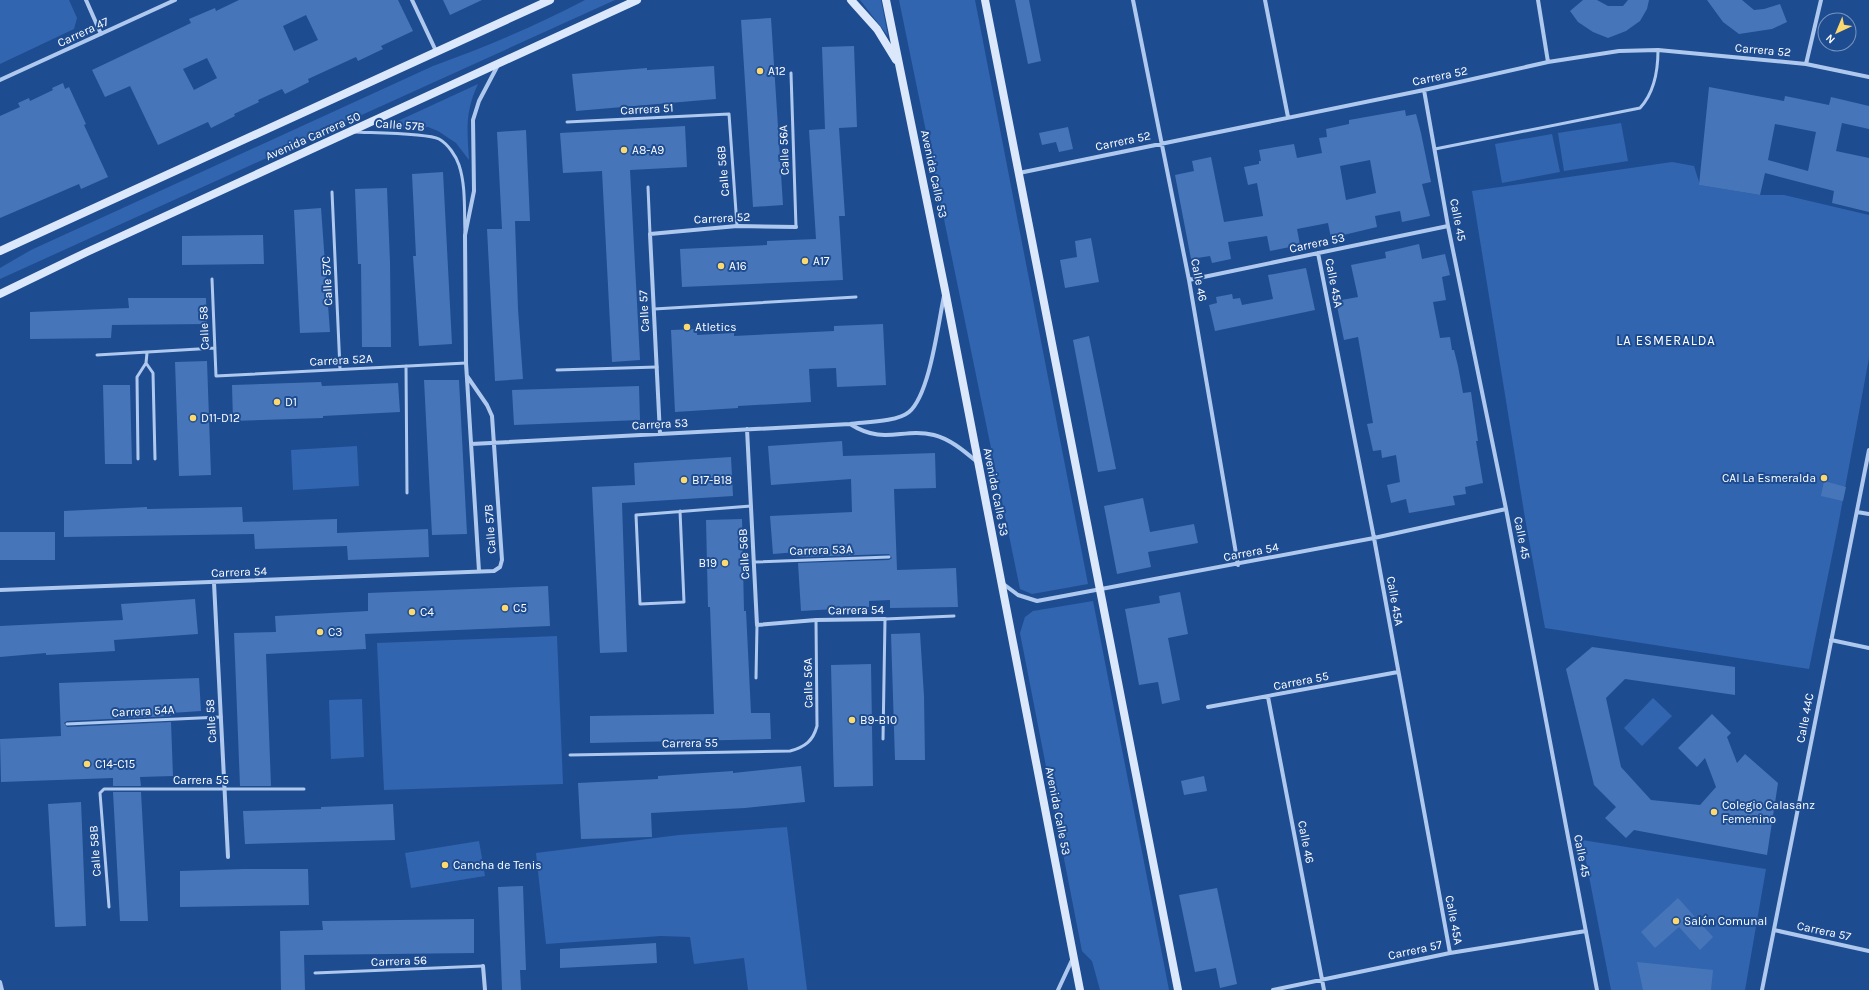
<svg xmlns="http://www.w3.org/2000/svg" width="1869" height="990" font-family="Karla,sans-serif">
	<rect width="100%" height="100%" fill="#1e4c91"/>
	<path fill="#3265af" d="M0,0H69L77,18L74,29L0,64Z
		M585,0H615L0,279V268L31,250L433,66C485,47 536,26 585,0Z
		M860,0H881L888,36Z
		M899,0H975L1088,584L1032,594L1020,589Z
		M478,84C465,112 467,129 469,160L456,143L438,131L428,127L398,129L387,126Z
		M1621,123L1628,161L1564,171L1558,133Z
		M1552,134L1560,172L1502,183L1495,144Z
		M1672,162L1694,166L1700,185L1760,195H1784L1869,215V358L1838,526L1809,669L1545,628L1525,518L1472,191Z
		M357,446L359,486L293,490L291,450Z
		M1093,601L1169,990H1100L1092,961L1082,951L1020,633L1025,617L1033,611Z
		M557,636L563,784L384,790L377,643Z
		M1653,698L1672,716L1642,746L1624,728Z
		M362,699L364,757L331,759L329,700Z
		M787,827L807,990H748L744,958L694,964L690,937L661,936L546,944L536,853L679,835Z
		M1582,840L1766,869L1745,990H1611Z
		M479,841L485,876L411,888L405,853Z"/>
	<path fill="#4775b9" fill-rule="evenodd" d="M239,0H398L413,31L381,46L383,49L358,61L356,57L308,79L309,82L285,94L282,89L258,100L259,102L234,114L235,116L211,128L208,122L158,145L130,86L105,97L92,70L191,23L189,19L215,8L216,11ZM306,15L318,40L294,51L283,26ZM207,58L217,78L194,90L183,69Z
		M443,0H482L450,15Z
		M1015,0H1029L1041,61L1028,64Z
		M1583,0H1597L1608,6H1623L1628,0H1649L1647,9L1640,21L1626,31L1608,38L1593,32L1578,22L1570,11Z
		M1707,0H1742L1754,10L1764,9L1780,4L1787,22L1772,29L1739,34L1723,22Z
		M771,18L783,205L753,207L741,20Z
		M854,46L857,127L839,128L845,216H839L843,280L682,287L680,249L767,245V241L816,239L809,130L825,129L822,47Z
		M714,66L716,99L576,111L572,74L647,68V70Z
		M63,83L65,89L69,87L86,124L84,125L108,177L81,189L79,184L0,218V116L20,107L18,103L29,98L30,101L53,90L52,88Z
		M1709,87L1784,101L1785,96L1829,105L1831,97L1869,106V129L1842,123L1836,151L1869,158V212L1832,203L1834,191L1765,173L1760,195L1699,185ZM1775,124L1816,132L1808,171L1768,160Z
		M1405,110L1406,116L1416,114L1421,133L1431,182L1422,184L1430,216L1402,222L1400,211L1375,216L1377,227L1331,238L1328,223L1297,229L1300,245L1270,251L1267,236L1228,242L1231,259L1212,263L1210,256L1191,259L1175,175L1194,171L1192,161L1211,157L1224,222L1263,216L1257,183L1248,185L1244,167L1259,164V161H1261L1259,150L1294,144L1297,158L1322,153L1319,138L1327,137L1326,129L1349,124V120ZM1370,160L1376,193L1346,200L1340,166Z
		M685,126L687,167L630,170L640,360L612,362L602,171L563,173L560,133Z
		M1068,127L1073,149L1059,152L1056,142L1042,145L1039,133Z
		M526,130L530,221H515L518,309L523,379L495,381L487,229H502L497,132Z
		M443,172L452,344L419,346L413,256H416L412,174Z
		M387,188L390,262L391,347H362L361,264H358L355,189Z
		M321,208L330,332L300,333L294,210Z
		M263,235L264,264L182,265V236Z
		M1091,238L1099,282L1065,288L1060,260L1077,257L1075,241Z
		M1419,244L1422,259L1445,254L1450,275L1442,277L1446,300L1433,302L1440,338L1450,337L1452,350H1454L1458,366L1463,393L1471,392L1478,441H1476L1483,483L1465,487L1466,494L1453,496L1455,505L1409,513L1406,499L1391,503L1387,485L1400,482L1396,455L1382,458L1381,450L1373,451L1367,424L1373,423L1358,337L1344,340L1336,301L1358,297L1351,265L1386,258L1385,252Z
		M1306,268L1315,310L1215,331L1209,305L1217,303L1216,297L1232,294L1233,299L1240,298L1242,305L1273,299L1268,275Z
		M128,298H206L207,324L112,325L111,338L30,339V312L129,308Z
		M883,324L886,385L837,387L836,368L809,369L811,402L738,406V408L675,412L671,330L697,329V335L734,333V336L834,331V326Z
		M1089,336L1116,469L1098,472L1073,340Z
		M207,361L211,475L179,476L175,362Z
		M424,380H459L467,534L432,535Z
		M321,382L322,386L398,383L400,412L323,416V418L233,421L232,385Z
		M103,385H130L132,464H105Z
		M639,386L640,420L514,425L512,390Z
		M842,441L843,456L935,453L936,488L894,489L897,570L956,568L958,607L890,608V600L869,601V607L801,611L798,563L889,560L892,558L889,554L798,557L797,552L773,554L770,516L852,512L851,479L771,485L768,446Z
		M731,457L733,496L622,503L627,652L600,653L592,487L635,485L634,463Z
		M1824,481L1846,487L1843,501L1821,496Z
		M1143,498L1150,532L1194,524L1198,543L1148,552L1151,567L1117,574L1104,506Z
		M147,507V509L242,507L243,522L337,519V533L428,529L429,557L348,560L347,546L255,549L254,534L64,537V511Z
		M742,519L744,611H746L751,713H770L771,739L590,743V716L714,714L710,607H708L706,520Z
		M0,532H55V560H0Z
		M548,586L550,626L365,634L366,649L266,654L271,786H240L234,633L276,632L275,616L368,611V593Z
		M1180,592L1188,634L1168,638L1180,700L1162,704L1158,682L1139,685L1125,609L1160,603L1159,596Z
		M195,599L198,634L114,640L115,651L46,655V653L0,657V626L123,620L121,604Z
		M920,633L924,696L925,760H895L891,634Z
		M1592,647L1735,667V695L1625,679L1606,698L1621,767L1651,800L1700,805L1716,787L1705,758L1697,767L1678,748L1712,714L1731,733L1727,737L1737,763L1745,754L1778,783L1767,855L1634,830L1626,838L1605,818L1616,807L1594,785L1566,669Z
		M871,664L873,786L834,787L831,665Z
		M199,678L201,711L171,713V716L67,721L64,723L67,727L171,722L173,776L140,777L141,786H113V778L1,782L0,739L61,736L59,683Z
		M801,766L805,802L745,808L651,813L652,837L581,839L578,783L658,779V776L733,771V773Z
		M1204,776L1207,791L1184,795L1181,781Z
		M113,792H141L148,921H120Z
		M81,802L86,926L55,927L48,804Z
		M393,804L395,840L245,844L243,811L321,809V807Z
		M244,869H308L309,905L180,907V871Z
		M523,886L526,970H520L521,990H502L498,887Z
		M1217,888L1237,984L1220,988L1216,968L1195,972L1179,895Z
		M1678,898L1713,937L1700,950L1679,927L1655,948L1641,932Z
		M474,919V953L304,955L305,990H281L280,931L323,930L322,921Z
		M656,943L657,963L560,968V949Z
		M1637,962L1713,970L1711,990H1643Z"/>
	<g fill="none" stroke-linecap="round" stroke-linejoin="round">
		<path stroke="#afc9ee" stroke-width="3" d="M791,73L796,227
			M567,122L729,114L737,226
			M354,132C371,133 427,133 439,139C448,144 456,156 459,165C466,186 464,211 465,232
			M1435,149L1640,108C1654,93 1658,70 1658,50
			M648,187L650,234
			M332,192L340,369
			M212,279L216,376L466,363
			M654,309L856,297
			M147,353L146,363L153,373L155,459
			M97,355L215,348
			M406,366L407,493
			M557,370L657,367
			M138,459L137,377L146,363
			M680,511L684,602L640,604L636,515L751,506
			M754,562L889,557
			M756,678L757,625
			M67,724L221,717
			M883,739L885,619L954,616
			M570,755L790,751C805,747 813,741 817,726L816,620
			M109,907L100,793L104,789H304
			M315,973L483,966"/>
		<path stroke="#afc9ee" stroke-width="4" d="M86,0L101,34
			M412,0L436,51
			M1133,0L1189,280L1238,565
			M1265,0L1288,117
			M1538,0L1548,62
			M1806,64L1821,0
			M0,80L175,0
			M1424,90L1448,226L1506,509L1597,990
			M1019,173L1424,90L1548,62L1619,51L1658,50L1806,64L1869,77
			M1318,253L1374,538L1450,953
			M1189,280L1448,226
			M850,424C885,446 902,427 934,435C950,439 964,451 976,461
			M747,429L757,625L816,620L885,619
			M660,434L650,234L737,226L796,227
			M471,444L850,424C865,422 897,422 909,412C930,394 938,324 944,296
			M1857,512L1869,514
			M479,571L466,363L465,235L474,191L473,120L479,101L498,65
			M214,583L228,857
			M1002,583L1018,595L1037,601L1374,538L1506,509
			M0,590L494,571L500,567L502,560L492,416L487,405L467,376
			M1831,640L1869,648
			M1268,697L1324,990
			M1208,707L1398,672
			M1774,930L1869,951
			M483,966L485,990
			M0,982L2,990
			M1058,990L1072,960
			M1273,990L1450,953L1586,931
			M1762,990L1869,450"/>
		<path stroke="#dbe7fa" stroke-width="8" d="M851,0L877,29L896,60
			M886,0L945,290L1080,990
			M985,0L1178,990
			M0,251L550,0
			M0,294L87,252L637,0"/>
	</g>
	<g fill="#fcd96e" stroke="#1e4c91" stroke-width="1.5">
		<circle cx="760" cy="71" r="4"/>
		<circle cx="624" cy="150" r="4"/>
		<circle cx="805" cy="261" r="4"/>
		<circle cx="721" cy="266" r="4"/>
		<circle cx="687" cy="327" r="4"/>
		<circle cx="277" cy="402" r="4"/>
		<circle cx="193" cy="418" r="4"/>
		<circle cx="1824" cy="478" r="4"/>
		<circle cx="684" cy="480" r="4"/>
		<circle cx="725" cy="563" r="4"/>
		<circle cx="505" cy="608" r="4"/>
		<circle cx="412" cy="612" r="4"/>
		<circle cx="320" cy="632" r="4"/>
		<circle cx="852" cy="720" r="4"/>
		<circle cx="87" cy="764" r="4"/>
		<circle cx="1714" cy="812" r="4"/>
		<circle cx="445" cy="865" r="4"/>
		<circle cx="1676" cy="921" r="4"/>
	</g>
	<g text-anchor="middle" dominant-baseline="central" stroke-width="4" stroke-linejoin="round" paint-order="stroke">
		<g font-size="12" fill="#fff" stroke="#1e4c91">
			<text transform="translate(83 32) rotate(-25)">Carrera 47</text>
			<text transform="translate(1763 50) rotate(5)">Carrera 52</text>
			<text transform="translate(1440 76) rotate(-12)">Carrera 52</text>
			<text transform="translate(647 109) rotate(-3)">Carrera 51</text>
			<text transform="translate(400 125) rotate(4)">Calle 57B</text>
			<text transform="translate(313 136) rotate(-24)">Avenida Carrera 50</text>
			<text transform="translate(1123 141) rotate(-12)">Carrera 52</text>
			<text transform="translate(784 150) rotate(-92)">Calle 56A</text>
			<text transform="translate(723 171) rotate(-95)">Calle 56B</text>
			<text transform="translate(934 174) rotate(78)">Avenida Calle 53</text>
			<text transform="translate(722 218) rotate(-3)">Carrera 52</text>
			<text transform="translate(1458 220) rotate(79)">Calle 45</text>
			<text transform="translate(1317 243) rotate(-12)">Carrera 53</text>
			<text transform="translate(1199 280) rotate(79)">Calle 46</text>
			<text transform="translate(327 281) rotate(-93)">Calle 57C</text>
			<text transform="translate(1334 283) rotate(79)">Calle 45A</text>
			<text transform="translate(644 311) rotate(-93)">Calle 57</text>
			<text transform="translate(204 328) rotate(-92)">Calle 58</text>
			<text transform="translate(341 360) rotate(-3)">Carrera 52A</text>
			<text transform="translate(660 424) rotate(-3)">Carrera 53</text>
			<text transform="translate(996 492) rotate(79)">Avenida Calle 53</text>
			<text transform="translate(490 529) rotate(-94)">Calle 57B</text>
			<text transform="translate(1522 538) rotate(79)">Calle 45</text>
			<text transform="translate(821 550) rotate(-2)">Carrera 53A</text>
			<text transform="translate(1251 552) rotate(-11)">Carrera 54</text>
			<text transform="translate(744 554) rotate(-93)">Calle 56B</text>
			<text transform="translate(239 572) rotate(-2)">Carrera 54</text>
			<text transform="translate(1395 601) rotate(80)">Calle 45A</text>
			<text transform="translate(856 610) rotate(-1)">Carrera 54</text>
			<text transform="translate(1301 681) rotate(-11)">Carrera 55</text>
			<text transform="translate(808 683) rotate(-91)">Calle 56A</text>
			<text transform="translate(143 711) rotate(-3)">Carrera 54A</text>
			<text transform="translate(1805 718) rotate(-79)">Calle 44C</text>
			<text transform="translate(211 721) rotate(-93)">Calle 58</text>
			<text transform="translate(690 743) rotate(-1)">Carrera 55</text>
			<text x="201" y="780">Carrera 55</text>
			<text transform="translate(1058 811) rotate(79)">Avenida Calle 53</text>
			<text transform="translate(1306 842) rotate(79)">Calle 46</text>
			<text transform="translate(95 851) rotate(-94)">Calle 58B</text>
			<text transform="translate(1582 856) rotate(79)">Calle 45</text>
			<text transform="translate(1454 920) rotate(79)">Calle 45A</text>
			<text transform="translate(1824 931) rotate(12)">Carrera 57</text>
			<text transform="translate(1415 950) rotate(-12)">Carrera 57</text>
			<text transform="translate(399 961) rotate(-2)">Carrera 56</text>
		</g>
		<g font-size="12" fill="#fff" stroke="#1e4c91" text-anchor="start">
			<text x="768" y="71">A12</text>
			<text x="632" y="150">A8-A9</text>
			<text x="813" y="261">A17</text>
			<text x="729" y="266">A16</text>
			<text x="695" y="327">Atletics</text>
			<text x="285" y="402">D1</text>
			<text x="201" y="418">D11-D12</text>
			<text x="1816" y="478" text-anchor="end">CAI La Esmeralda</text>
			<text x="692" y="480">B17-B18</text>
			<text x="717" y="563" text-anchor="end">B19</text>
			<text x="513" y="608">C5</text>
			<text x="420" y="612">C4</text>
			<text x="328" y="632">C3</text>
			<text x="860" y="720">B9-B10</text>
			<text x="95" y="764">C14-C15</text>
			<text x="1722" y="805">Colegio Calasanz<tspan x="1722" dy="14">Femenino</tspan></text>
			<text x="453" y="865">Cancha de Tenis</text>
			<text x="1684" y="921">Salón Comunal</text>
		</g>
		<g font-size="13" letter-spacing="1" fill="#fff" stroke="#1e4c91">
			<text x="1666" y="340">LA ESMERALDA</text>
		</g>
	</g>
	<g transform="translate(1837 32) rotate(224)"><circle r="19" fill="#1e4c91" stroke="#7894bd"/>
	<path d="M0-3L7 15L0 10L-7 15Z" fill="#fcd96e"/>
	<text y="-6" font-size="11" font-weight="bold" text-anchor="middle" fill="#ffffff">N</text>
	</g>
</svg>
